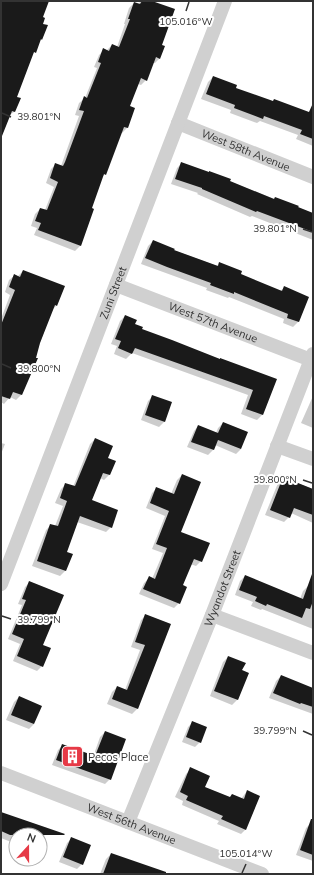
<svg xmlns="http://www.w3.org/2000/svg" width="314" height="875" font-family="Mulish,sans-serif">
	<rect width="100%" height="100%" fill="#fff"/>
	<path fill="#0003" d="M2,1H48L41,17V39L32,55L16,97L20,99L14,112L8,116L1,136Z
		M141,1H149L161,45L160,58L155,63H153L146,80L141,85L138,84L129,107L127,128L122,133L121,132L105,174L101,178L90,209L80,246L75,251L34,235L37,228L31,226L35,214L40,209L45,210L54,187L46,183L51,169L56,164L61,166L79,116L75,115L79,103L85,98L97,68L94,67L99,55L104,50H107L112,45L117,47L125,24H124L129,8L134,3L138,4Z
		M213,77L235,89L308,113L311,110L313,111V146L296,139L298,135L260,121L257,123L230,113L231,110L201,99L208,82Z
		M182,163L313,214V240L252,216L250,217L197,194L198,193L171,184L177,168Z
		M153,241L173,250L217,266L219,263L240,275L280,291L284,288L308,297L298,322L293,327L283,323L284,319L229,297L228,298L206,290L207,288L141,264L148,246Z
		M23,271L56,306L52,310L21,395L16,400L10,397L4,404L1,402V319L10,295L5,292L9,280L14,276L17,277Z
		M125,316L141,330L275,380L262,415L257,420L241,414L248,395L132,353L126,359L114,354L117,346L111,344L120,321Z
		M153,396L171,403L164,422L159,427L141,420L148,401Z
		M313,396V428L301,423Z
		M223,423L241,449L236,454L215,445L213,450L208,455L187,447L194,431L198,426L216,433L218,428Z
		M95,439L107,459L114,462L109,475L104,480L100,478L91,501L111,527L106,532L77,522L66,553L71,555L65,571L60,576L32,566L46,530L51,525L55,526L63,506L55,503L61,489L66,484L73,487L90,444Z
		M1,443L5,444L1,454Z
		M182,475L180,532L201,561L196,566L190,564L181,586L179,603L174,608L139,594L144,583L149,578L152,579L163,553L152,549L165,516L146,508L152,493L157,488L171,494L177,480Z
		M283,478L313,489V523L291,513L289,517L284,522L265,515L278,483Z
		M245,576L300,599L303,591L308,586L313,588V599L311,603H313V629L262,609L261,610L251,606L253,602L235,595L240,581Z
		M30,582L42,645V666L37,671L13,661L20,644L8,639L22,605L18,604L25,587Z
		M146,615L170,624L137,709L132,714L107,704L112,692L117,687L125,690L140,650L131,647L141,620Z
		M228,657L241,670L248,673L237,700L232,705L210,696L223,662Z
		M281,676L313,690V714L269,698L276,681Z
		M19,697L34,724L29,729L6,720L14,702Z
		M193,722L200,742L195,747L182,742L188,727Z
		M105,732L110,779L105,784L52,765L58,750L63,745L93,757L100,737Z
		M191,769L204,787L229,798L241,799L247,791L246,829L241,834L217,824L219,821L182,805L183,801L175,797L186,774Z
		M1,813L47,828L41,845L40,835H16V849L14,848L16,844L1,838Z
		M311,823L313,824V861L296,855L306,828Z
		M72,838L82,864L77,869L59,862L67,843Z
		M111,854L168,874H100L106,859Z"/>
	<path fill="#1a1a1a" d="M1,1H49L43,17L45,18L43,24L48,25L42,40L41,39L36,53L34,52L17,97L21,98L15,112L12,111L2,136Z
		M142,1H152L175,9L162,45L165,46L160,59L156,57L147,81L141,78L130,106L135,108L128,128L124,127L106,175L104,174L92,208L94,209L81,246L38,230L41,223L35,221L40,208L47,210L58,182L50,178L55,163L63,166L65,162L84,111L79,110L84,96L87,98L101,63L98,62L103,48L109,51L112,44L119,47L130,19H128L134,2L140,4Z
		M213,76L237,85L236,88L273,101L274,99L309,112L313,103V139L300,134L302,130L264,116L263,119L234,108L235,105L206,94Z
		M181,162L209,172V171L231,179L230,181L274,199L275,197L299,206L298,207L313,213V232L257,211L256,212L202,189V188L175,179Z
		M153,240L175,249L174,250L218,266L219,262L242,271L241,274L282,291L284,286L309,297L299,322L287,318L288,314L234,292V294L210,285L211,283L167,267L145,258Z
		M23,270L65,286L57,306L55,305L40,343L36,358H38L22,395L13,392L10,399L1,396V325L15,290L9,287L14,274L20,277Z
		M125,315L137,320L135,324L143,327L142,329L172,340L220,359V358L277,379L263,415L246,409L253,390L135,348L132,354L118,348L121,341L115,339Z
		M152,395L172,402L165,422L145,415Z
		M223,422L248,432L241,449L218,440L214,450L191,442L198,425L218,433Z
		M95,438L113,446L108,458L116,461L110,475L103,473L92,500L118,510L112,528L80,516L67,552L73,554L66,571L37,561L50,524L58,526L67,501L60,498L65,483L75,486Z
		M182,474L201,482L181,532L210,543L202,562L194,559L183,585L187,587L180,604L143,589L149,576L155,579L167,548L156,544L169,511L150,503L156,487L174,494Z
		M283,477L313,489V515L294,508L290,518L270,510Z
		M312,574L313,601L310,609L306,608L302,618L267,604L266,606L255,601L257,597L239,590L245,575L303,599Z
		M29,581L64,595L43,645L51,648L43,667L17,656L24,639L12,634L26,600L22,599Z
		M145,614L171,624L138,709L112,699L117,686L127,690L145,645L135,642Z
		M228,656L246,663L242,670L249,673L238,700L214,691Z
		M281,675L313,688V707L301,703L300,704L273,693Z
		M19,696L42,706L34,724L11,715Z
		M192,721L207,727L201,743L186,737Z
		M105,731L126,739L111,780L56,760L62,744L95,756Z
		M190,767L210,776L205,787L230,797L232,794L244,799L247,790L260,796L246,830L221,819L223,816L186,800L188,796L180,792Z
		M1,812L65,834L64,835H10L1,831Z
		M311,819H313V855L300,850Z
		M71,837L91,845L83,865L63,857Z
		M111,853L166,872V874H103Z"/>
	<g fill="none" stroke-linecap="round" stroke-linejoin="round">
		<g stroke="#d0d0d0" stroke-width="14">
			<path id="s1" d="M178,123L313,177"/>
			<path id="s2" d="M116,285L311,360"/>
			<path d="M277,446L313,459"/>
			<path id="s3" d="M1,584L225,1"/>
			<path d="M212,615L313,653"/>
			<path id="s4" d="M1,773L262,874"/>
			<path id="s5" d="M128,822L212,615L313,354"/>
		</g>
	</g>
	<path fill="none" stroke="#333" stroke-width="1.5" d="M186,11L189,2M2,113L11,117M303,229L312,232M2,364L11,368M303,480L312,483M2,616L11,619M303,731L312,735M242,873L246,864"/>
	<defs>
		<symbol id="building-square" viewBox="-11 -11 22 22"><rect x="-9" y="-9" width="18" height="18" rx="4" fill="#e63946" stroke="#fff"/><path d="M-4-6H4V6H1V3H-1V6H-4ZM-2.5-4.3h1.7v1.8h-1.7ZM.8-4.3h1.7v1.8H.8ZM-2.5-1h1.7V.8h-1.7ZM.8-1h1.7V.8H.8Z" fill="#fff"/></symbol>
	</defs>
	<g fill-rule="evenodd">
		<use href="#building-square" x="60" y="744" width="25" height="25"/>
	</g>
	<g text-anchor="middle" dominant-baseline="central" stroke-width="4" stroke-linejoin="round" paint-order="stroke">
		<g font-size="11" fill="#333" stroke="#fff">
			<text stroke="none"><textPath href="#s1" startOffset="73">West 58th Avenue</textPath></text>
			<text stroke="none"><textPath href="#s3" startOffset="312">Zuni Street</textPath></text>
			<text stroke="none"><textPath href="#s2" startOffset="104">West 57th Avenue</textPath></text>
			<text stroke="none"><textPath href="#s5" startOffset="252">Wyandot Street</textPath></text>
			<text stroke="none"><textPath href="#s4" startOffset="140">West 56th Avenue</textPath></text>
		</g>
		<g font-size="11" fill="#333" stroke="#fff" text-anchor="start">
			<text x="88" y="757">Pecos Place</text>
		</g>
	</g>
	<g font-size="10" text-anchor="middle" fill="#333" stroke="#fff" stroke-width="4" stroke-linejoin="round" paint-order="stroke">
		<text x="186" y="25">105.016°W</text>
		<text x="39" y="120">39.801°N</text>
		<text x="275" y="232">39.801°N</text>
		<text x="39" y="372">39.800°N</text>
		<text x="275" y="483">39.800°N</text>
		<text x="39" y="623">39.799°N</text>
		<text x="275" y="734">39.799°N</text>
		<text x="246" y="857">105.014°W</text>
	</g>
	<rect width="314" height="875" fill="none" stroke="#333333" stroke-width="4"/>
	<g transform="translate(28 847) rotate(21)"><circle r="19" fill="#ffffff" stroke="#adadad"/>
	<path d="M0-3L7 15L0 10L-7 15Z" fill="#e63946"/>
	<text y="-6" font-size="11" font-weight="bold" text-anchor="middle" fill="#333333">N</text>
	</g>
</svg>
